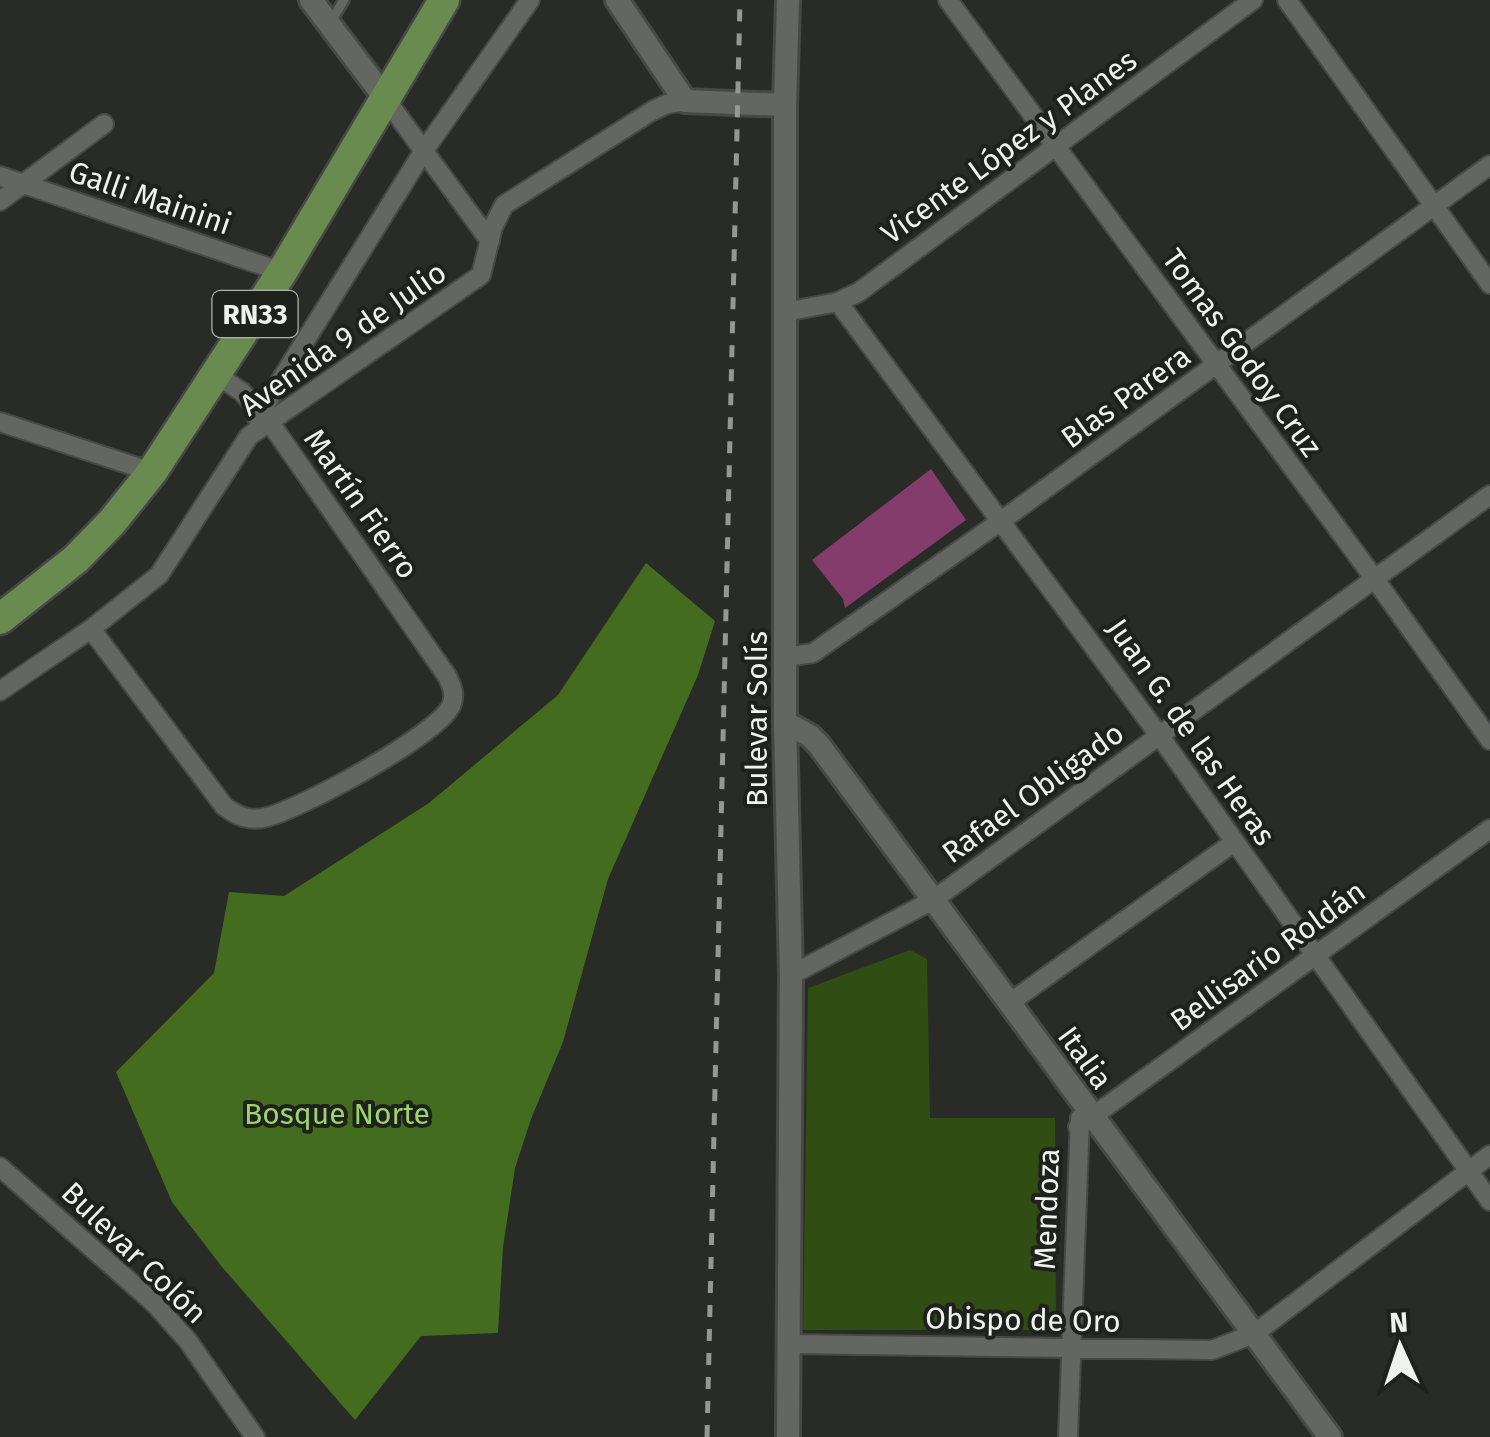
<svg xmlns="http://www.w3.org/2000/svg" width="1490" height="1437" font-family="'Fira Sans',sans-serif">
	<rect width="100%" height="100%" fill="#292b27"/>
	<path fill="#304d14" d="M910,950L927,959L930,1118H1055L1056,1330H803L808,988Z"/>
	<path fill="#446c1e" d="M646,563L715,621L698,675L608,879L563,1042L531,1119L515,1168L503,1247L498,1333L421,1336L355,1420L222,1267L172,1202L116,1072L214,973L229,892L284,896L429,803L558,695Z"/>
	<path fill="#843c6d" d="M931,469L966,520L845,608L843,599L812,560Z"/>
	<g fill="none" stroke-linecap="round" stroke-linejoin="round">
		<defs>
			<path id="service" d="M330,23L344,0"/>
			<path id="minor" d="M948,0L1374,578L1490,740
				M1287,0L1490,284
				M385,98L490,241
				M0,176L282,272
				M0,201L104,124
				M838,302L1159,735L1490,1201
				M785,312L838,302L859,292L1253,0
				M257,418L423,152L530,0
				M0,422L152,472
				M91,629L224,806C237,816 250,822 267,817C302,808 436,736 451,706C456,695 452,686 447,676L271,424L242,392L217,375
				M786,657L813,653L1001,521L1490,165
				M0,691L91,629L159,575L249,436L481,275L493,227L504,205L652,111L667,104L685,101
				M791,975L933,900L1490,495
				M1008,1004L1233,843
				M1078,1127L1490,829
				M0,1167L154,1303L188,1341L255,1437
				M789,1344L1212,1350L1254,1334L1490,1155
				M1068,1437L1080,1118"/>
			<path id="tertiary" d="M311,0L385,98
				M617,0L685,101L785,105
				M788,0L785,105V722L791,975L788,1437
				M785,722L810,736L819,745L1330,1437"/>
			<path id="trunk" d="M0,619L76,559L112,522L152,472L282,272L444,0"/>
		</defs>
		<use href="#service" stroke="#474946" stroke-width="14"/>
		<use href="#minor" stroke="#474946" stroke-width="22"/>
		<use href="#tertiary" stroke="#474946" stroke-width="28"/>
		<use href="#trunk" stroke="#474946" stroke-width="35"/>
		<use href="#service" stroke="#636661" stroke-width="9"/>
		<use href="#minor" stroke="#636661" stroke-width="18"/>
		<use href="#tertiary" stroke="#636661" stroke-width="22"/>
		<use href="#trunk" stroke="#6a8b50" stroke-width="30"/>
		<path stroke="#959794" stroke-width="5" stroke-dasharray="12 12" stroke-linecap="butt" d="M707,1437L740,0"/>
	</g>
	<g text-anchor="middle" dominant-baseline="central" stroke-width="8" stroke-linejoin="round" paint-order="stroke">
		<rect fill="#1f211d" stroke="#b1b3b0" stroke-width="2.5" x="212.5" y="291" width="85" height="46" rx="8"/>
		<g font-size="28" font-weight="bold" fill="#f0f2ef">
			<text x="255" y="314">RN33</text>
		</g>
		<g font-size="30" fill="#f0f2ef" stroke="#1f211d">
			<text transform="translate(1009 147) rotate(-36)">Vicente López y Planes</text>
			<text transform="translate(150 198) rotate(19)">Galli Mainini</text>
			<text transform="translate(343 339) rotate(-35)">Avenida 9 de Julio</text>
			<text transform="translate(1242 353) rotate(54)">Tomas Godoy Cruz</text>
			<text transform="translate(1126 397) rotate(-36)">Blas Parera</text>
			<text transform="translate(361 504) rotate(55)">Martín Fierro</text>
			<text transform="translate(757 719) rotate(-90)">Bulevar Solís</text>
			<text transform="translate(1191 732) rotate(55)">Juan G. de las Heras</text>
			<text transform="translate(1033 793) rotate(-36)">Rafael Obligado</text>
			<text transform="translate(1268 956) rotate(-36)">Bellisario Roldán</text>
			<text transform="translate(1085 1058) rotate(54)">Italia</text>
			<text transform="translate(1047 1209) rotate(-88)">Mendoza</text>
			<text transform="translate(134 1253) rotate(44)">Bulevar Colón</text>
			<text transform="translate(1023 1320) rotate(1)">Obispo de Oro</text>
		</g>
		<g font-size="30" fill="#9bd46d" stroke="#1f211d">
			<text x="337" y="1114">Bosque Norte</text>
		</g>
	</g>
	<g transform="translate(1400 1347) rotate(357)" stroke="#1f211d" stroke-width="8" paint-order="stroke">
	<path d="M0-8L18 38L0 25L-18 38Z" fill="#f0f2ef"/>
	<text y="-15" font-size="28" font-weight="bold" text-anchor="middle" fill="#f0f2ef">N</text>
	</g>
</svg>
